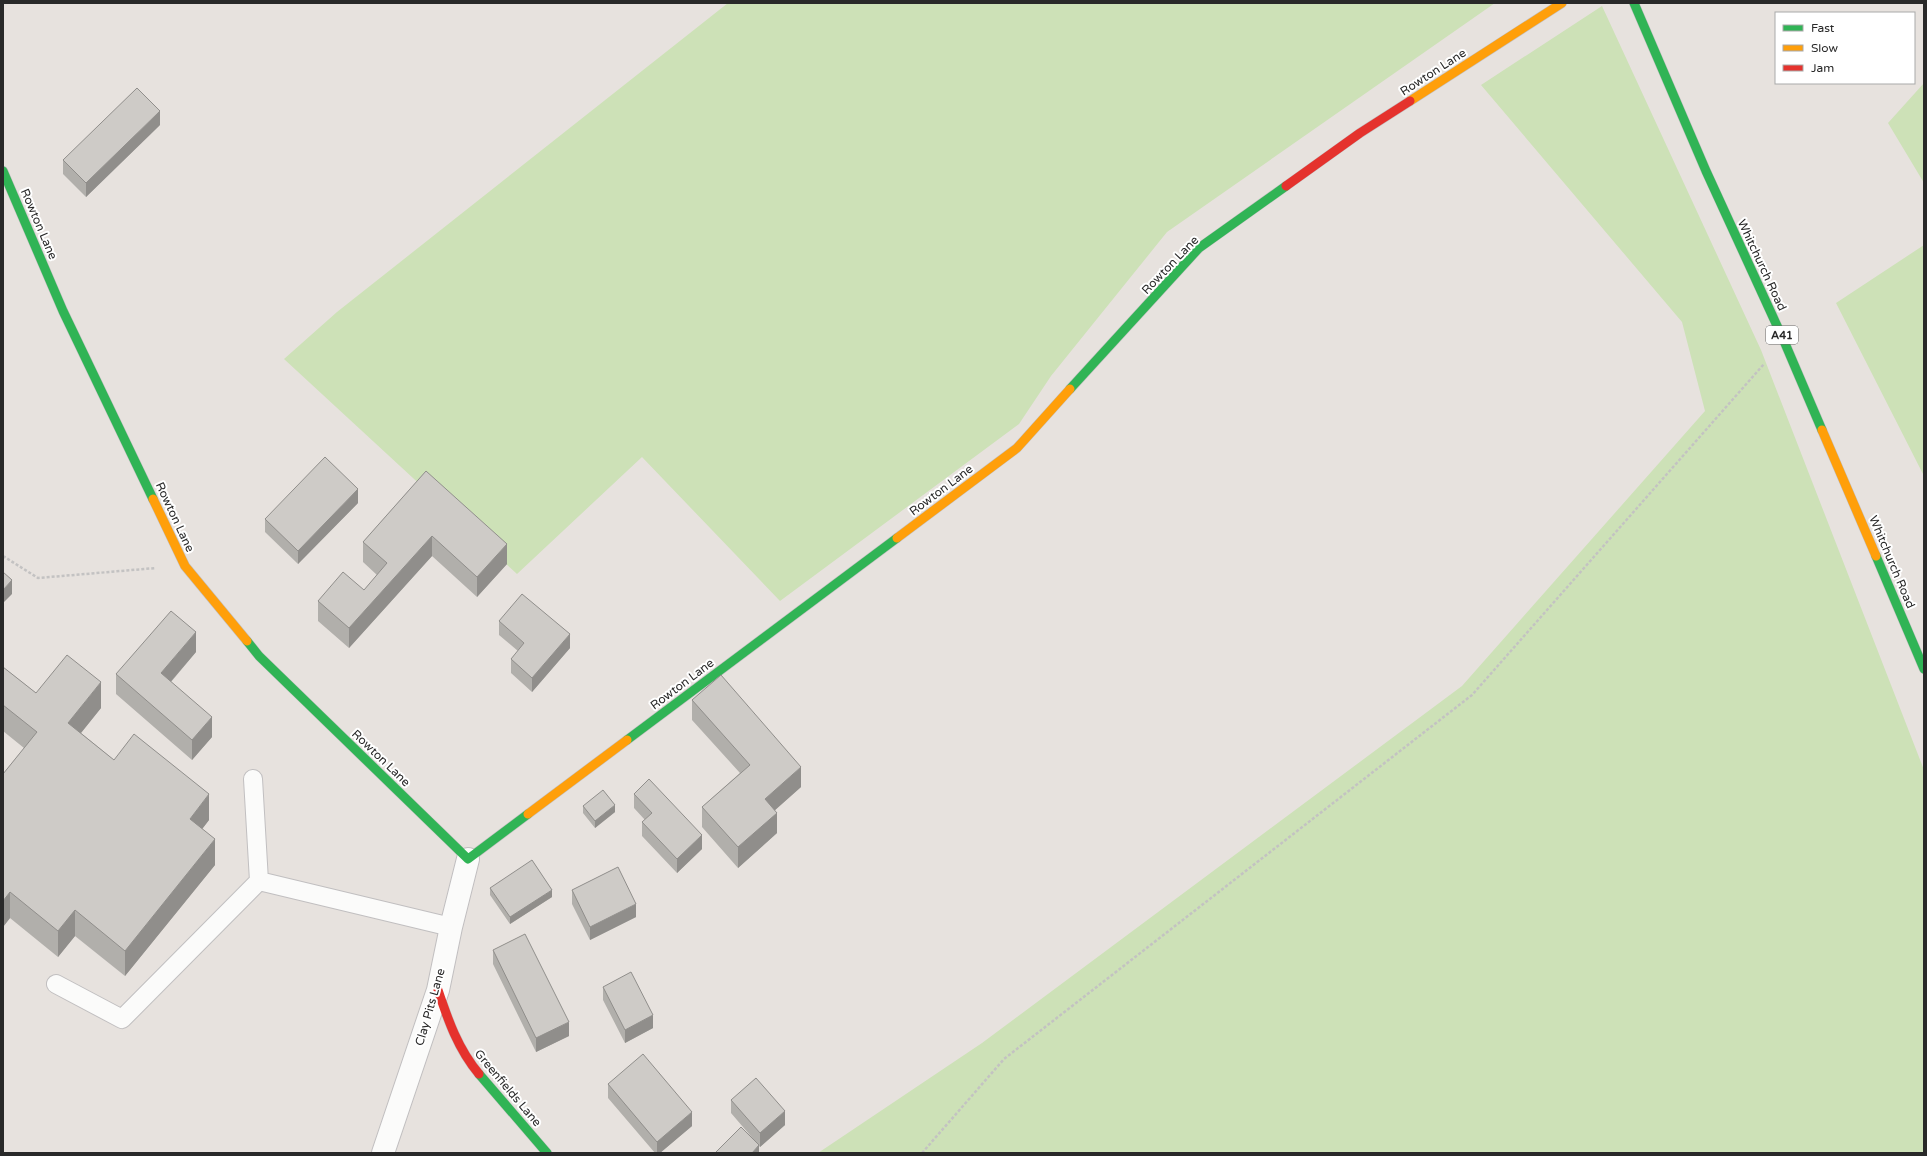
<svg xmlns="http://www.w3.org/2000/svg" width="1927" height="1156" font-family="'Varela Round',sans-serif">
	<rect width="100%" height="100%" fill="#e7e2de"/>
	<path fill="#cde1b7" d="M728,3H1495L1167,232L1051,376L1019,424L780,601L642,457L517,574L284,359L337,312Z
		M1602,6L1761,350L1924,770V1153H818L982,1043L1462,686L1705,411L1682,322L1481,85Z
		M1924,83V183L1888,123Z
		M1924,245V476L1836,303Z"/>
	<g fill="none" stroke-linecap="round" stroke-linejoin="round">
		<defs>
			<path id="lane" d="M253,779L259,881
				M56,984L122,1019L259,881L451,927"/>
			<path id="street" d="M383,1153L438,990L451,927L468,859"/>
			<path id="fast" d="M1634,3L1706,171L1784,341L1822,430
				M3,171L63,311L153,499
				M1070,389L1199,248L1286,186
				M1876,556L1924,669
				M247,641L259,656L468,859L528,814
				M627,740L897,538
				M479,1074L547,1153"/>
			<path id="slow" d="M1410,101L1562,3
				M1822,430L1876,556
				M153,499L185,566L247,641
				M897,538L1017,448L1070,389
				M528,814L627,740"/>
			<path id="jam" d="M1286,186L1360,133L1410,101
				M438,990C448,1020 458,1049 479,1074"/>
		</defs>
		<use href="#lane" stroke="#c1bfc0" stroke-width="20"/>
		<use href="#street" stroke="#c1bfc0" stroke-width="24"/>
		<use href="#fast" stroke="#c1bfc0" stroke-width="10"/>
		<use href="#slow" stroke="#c1bfc0" stroke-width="10"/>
		<use href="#jam" stroke="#c1bfc0" stroke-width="10"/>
		<path stroke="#c3c2c2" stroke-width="2.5" stroke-dasharray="3 2" stroke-linecap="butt" d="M3,556L38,578L156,568
			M922,1153L1004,1059L1472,695L1764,364"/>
		<use href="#lane" stroke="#fbfbfa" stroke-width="18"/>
		<use href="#street" stroke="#fbfbfa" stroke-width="22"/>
		<use href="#fast" stroke="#30b455" stroke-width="9"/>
		<use href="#slow" stroke="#ff9f0a" stroke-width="9"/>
		<use href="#jam" stroke="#e5322d" stroke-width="9"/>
	</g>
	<path fill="#b1afab" d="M160,125L86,197L63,174V160Z
		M426,471L507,564L477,597L432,556L349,648L318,621V601L364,590L377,575L363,562V542Z
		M358,503L298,564L265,532V519Z
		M499,621L570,648L532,692L511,673V659L518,651L499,635Z
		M196,652L171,682L212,737L192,760L116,694V674Z
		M3,667L36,693L101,708L81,733L114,760L209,820L202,829L215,865L125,976L75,936L58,957L10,918L3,927V774L24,748L3,731Z
		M692,700L801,787L775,810L777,833L738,868L702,827V807L740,773L692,720Z
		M634,794L702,849L677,873L642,836V822L645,820L634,808Z
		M583,806L615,812L595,828L583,813Z
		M490,888L552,897L510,924L490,895Z
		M572,890L636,917L590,940L572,904Z
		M493,950L569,1036L536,1052L493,964Z
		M603,987L653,1028L625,1043L603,1000Z
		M608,1084L692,1126L660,1153H655L608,1098Z
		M731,1100L785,1125L760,1147L759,1146V1153L755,1141L731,1113Z"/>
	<path fill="#908e8b" d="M160,111V125L86,197V183Z
		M358,489V503L298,564V551Z
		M432,536V556L349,648V628Z
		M507,544V564L477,597V577Z
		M12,580V594L3,603V590Z
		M196,632V652L161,693V673Z
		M570,634V648L532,692V678Z
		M101,682V708L68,749V723Z
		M212,717V737L192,760V740Z
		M801,767V787L765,819V799Z
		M209,794V820L190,845V819Z
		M615,805V812L595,828V821Z
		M777,813V833L738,868V847Z
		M702,835V849L677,873V859Z
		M215,839V865L125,976V951Z
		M552,890V897L510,924V917Z
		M10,892V918L3,927V901Z
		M636,904V917L590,940V927Z
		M75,910V936L58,957V931Z
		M653,1015V1028L625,1043V1030Z
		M569,1022V1036L536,1052V1038Z
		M785,1111V1125L760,1147V1133Z
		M692,1112V1126L660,1153H657V1142Z
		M759,1145V1153H752Z"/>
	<path fill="#cecbc7" stroke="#908e8b" d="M137,88L160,111L86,183L63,160Z
		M325,457L358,489L298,551L265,519Z
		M426,471L507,544L477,577L432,536L349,628L318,601L343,572L364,590L387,563L363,542Z
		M3,572L12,580L3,590Z
		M522,594L570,634L532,678L511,659L524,643L499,621Z
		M171,611L196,632L161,673L212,717L192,740L116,674Z
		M67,655L101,682L68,723L114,760L134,734L209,794L190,819L215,839L125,951L75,910L58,931L10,892L3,901V774L37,732L3,705V667L36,693Z
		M721,675L801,767L765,799L777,813L738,847L702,807L750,765L692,700Z
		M649,779L702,835L677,859L642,822L652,813L634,794Z
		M603,790L615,805L595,821L583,806Z
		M532,860L552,890L510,917L490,888Z
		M618,867L636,904L590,927L572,890Z
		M525,934L569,1022L536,1038L493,950Z
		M631,972L653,1015L625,1030L603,987Z
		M643,1054L692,1112L657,1142L608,1084Z
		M756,1078L785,1111L760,1133L731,1100Z
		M741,1127L759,1145L752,1153H715Z"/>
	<g text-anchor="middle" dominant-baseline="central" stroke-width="4" stroke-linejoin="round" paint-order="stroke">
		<rect fill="#fff" stroke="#696969" stroke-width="1" x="1766" y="326" width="32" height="18" rx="3"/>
		<g font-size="11" font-weight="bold" fill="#292929">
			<text x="1782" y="335">A41</text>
		</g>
		<g font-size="12" fill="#292929" stroke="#fff">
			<text transform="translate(1433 72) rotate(-33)">Rowton Lane</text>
			<text transform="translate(39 224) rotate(67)">Rowton Lane</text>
			<text transform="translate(1170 265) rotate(-46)">Rowton Lane</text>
			<text transform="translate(1762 265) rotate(65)">Whitchurch Road</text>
			<text transform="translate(941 490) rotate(-37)">Rowton Lane</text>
			<text transform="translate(175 517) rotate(65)">Rowton Lane</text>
			<text transform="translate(1892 562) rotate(67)">Whitchurch Road</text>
			<text transform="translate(682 684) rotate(-37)">Rowton Lane</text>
			<text transform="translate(381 758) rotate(44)">Rowton Lane</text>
			<text transform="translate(430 1007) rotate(-74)">Clay Pits Lane</text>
			<text transform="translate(508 1088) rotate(50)">Greenfields Lane</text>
		</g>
	</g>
	<rect width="1927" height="1156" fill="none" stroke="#292929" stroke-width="8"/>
	<rect x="1775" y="12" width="140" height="72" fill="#ffffff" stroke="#a9a9a9"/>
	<rect x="1783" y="25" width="20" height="6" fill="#30b455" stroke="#a9a9a9"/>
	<text x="1811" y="32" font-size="12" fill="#292929">Fast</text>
	<rect x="1783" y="45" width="20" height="6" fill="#ff9f0a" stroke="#a9a9a9"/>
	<text x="1811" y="52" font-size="12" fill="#292929">Slow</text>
	<rect x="1783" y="65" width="20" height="6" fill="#e5322d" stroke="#a9a9a9"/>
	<text x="1811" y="72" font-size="12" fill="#292929">Jam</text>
</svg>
